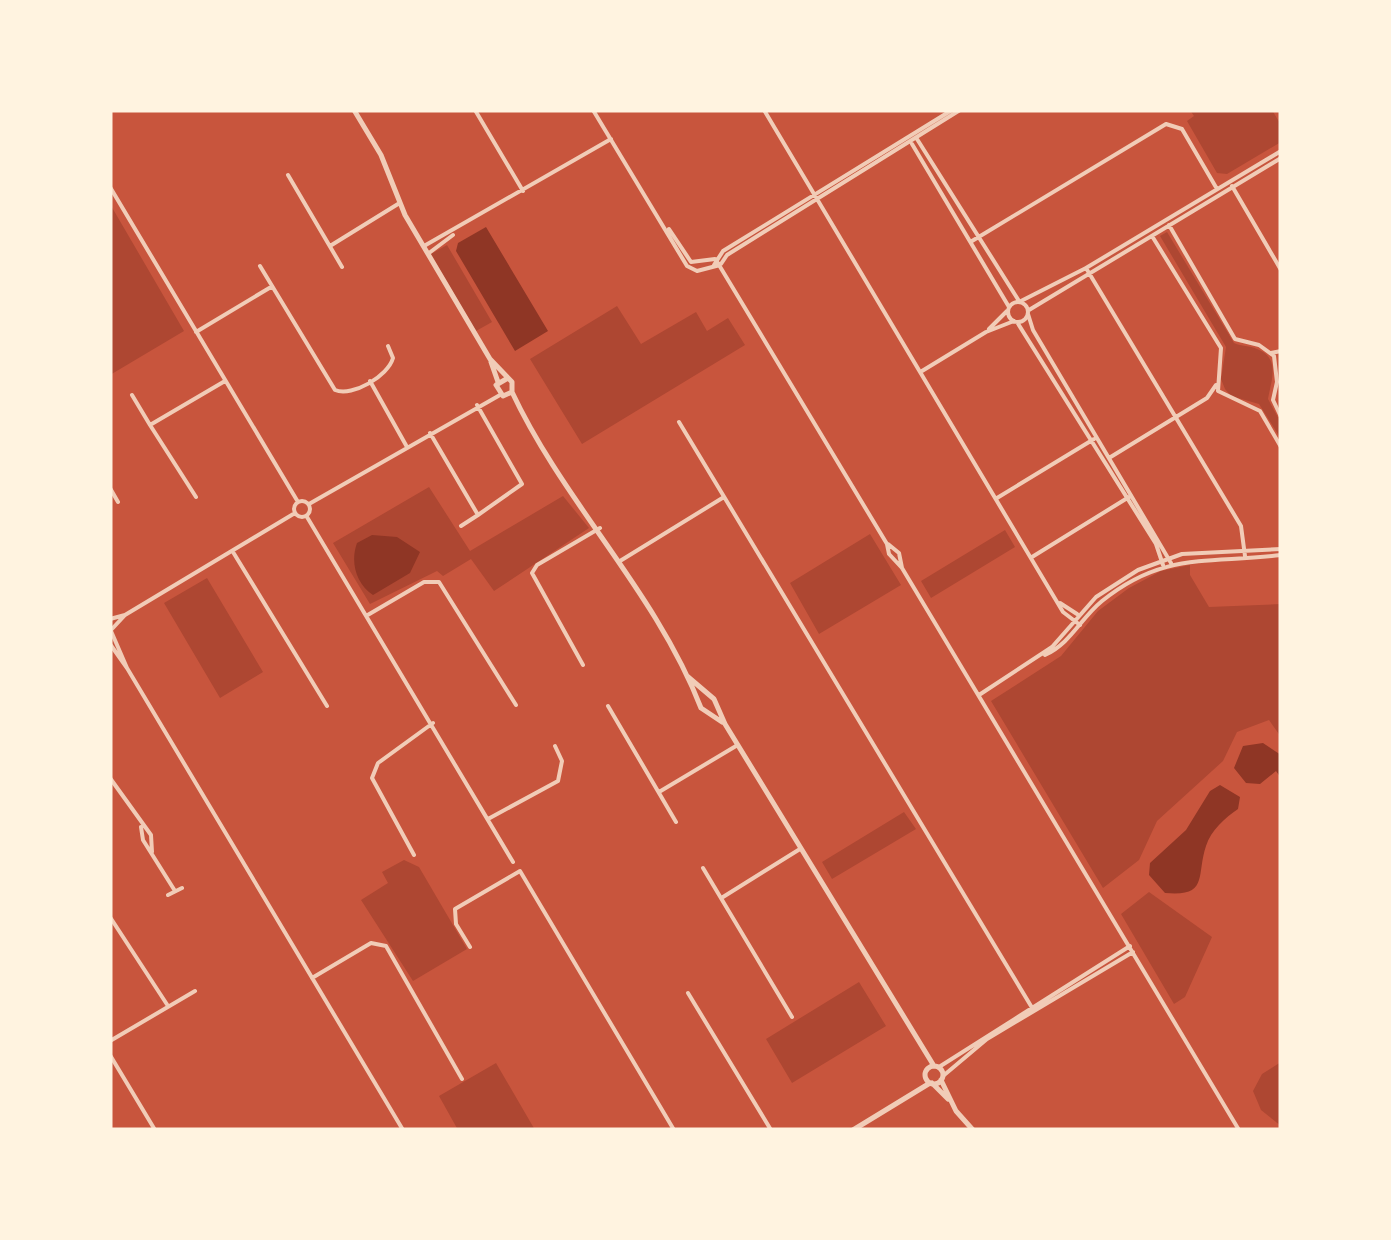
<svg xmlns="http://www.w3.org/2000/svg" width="1391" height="1240" font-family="Figtree,sans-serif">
	<rect width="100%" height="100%" fill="#c8553d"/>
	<path fill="#ae4732" d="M1190,110H1272L1281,125V142L1227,174L1217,173L1187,121L1194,116Z
		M110,204L184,331L110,375Z
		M1167,232L1234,343C1242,347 1249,345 1257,349C1281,358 1271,381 1268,399L1281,423V439L1259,404L1231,396L1225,389L1221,379L1226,347L1160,236Z
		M447,245L492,322L476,331L431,254Z
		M617,306L641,344L696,312L707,331L728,318L745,345L582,444L530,359Z
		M429,487L470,551L563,496L589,528L494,591L471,559L443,576L437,571L370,604L333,543Z
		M1005,530L1015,547L931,598L921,581Z
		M870,534L901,585L819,634L790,583Z
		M1190,565V575L1209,607L1281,604V737L1269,720L1237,732L1223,761L1157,821L1139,860L1103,888L991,701L1061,656L1098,611L1129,588L1161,571Z
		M207,578L263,672L220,698L164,603Z
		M904,812L916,829L832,879L822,862Z
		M404,860L419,867L467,949L413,981L361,900L388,883L382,872Z
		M1149,892L1212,937L1185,997L1174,1004L1121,914Z
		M859,982L886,1026L792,1083L766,1039Z
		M1281,1062V1126L1261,1110L1253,1091L1262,1074Z
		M496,1063L535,1130H458L439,1096Z"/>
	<path fill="#8f3625" d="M486,227L548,331L515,351L456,251L458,243Z
		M372,535L397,537L420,552L410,573L373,595C356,584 350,562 357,543Z
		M1263,743L1281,755V778L1276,771L1260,784L1246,783L1234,768L1243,746Z
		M1220,785L1240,797L1238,809C1225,818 1211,830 1206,846C1196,876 1209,897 1165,893L1149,875L1150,863L1186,830L1210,791Z"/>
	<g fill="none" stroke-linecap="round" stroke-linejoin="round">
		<path stroke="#f1ccb7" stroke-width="4" d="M475,110L523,191
			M593,110L687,266L697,271L720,265
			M764,110L1063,612L1080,625
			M917,139L1019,301
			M912,144L1009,307
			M288,175L342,267
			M1232,186L1281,270
			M110,187L298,502
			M1169,225L1235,339L1259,345L1274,356L1277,382L1273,400L1281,417
			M669,229L691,262L715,259
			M1152,236L1221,348L1218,391L1260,411L1281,447
			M972,241L1166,124L1182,129L1217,189
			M330,246L398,204
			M424,246L611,139
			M429,253L453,235
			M716,260L887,544L889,554L902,568L1239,1130
			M721,264L727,255L960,110
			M714,265L723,251L952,110
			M260,266L335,390C353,397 388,376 393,358L388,346
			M1086,268L1241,526L1245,556
			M1021,301L1086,268L1281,151
			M1008 312a10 10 0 1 1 20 0a10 10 0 1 1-20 0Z
			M1029,310L1281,158
			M1028,314L1033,330L1171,563
			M1017,322L1156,544L1163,565
			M989,329L1007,311
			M196,332L271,287
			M1271,353L1281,351
			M922,371L986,332L1014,321
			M370,381L407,447
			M132,395L150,425
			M679,422L1034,1011
			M430,433L478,515L522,484L477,405
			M1109,458L1207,398L1216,385
			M110,488L118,502
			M196,497L150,425L225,381
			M997,498L1094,439
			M294 509a8 8 0 1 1 16 0a8 8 0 1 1-16 0Z
			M309,504L500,395
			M307,517L513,862
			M461,526L478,515
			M888,544L899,553L902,568
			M233,552L327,706
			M1032,557L1129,497
			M620,561L724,497
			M1060,603L1077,614
			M366,616L424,582H439L516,705
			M110,619L125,615
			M112,629L125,615L295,513
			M111,631L127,668L403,1130
			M110,644L127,668
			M1045,655C1071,643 1080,619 1102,601C1164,551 1209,564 1281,555
			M583,665L532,573L537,565L600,528
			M979,695L1052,647L1096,597L1138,570L1182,554L1281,549
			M608,706L676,822
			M110,778L151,835L152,852
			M659,792L736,746
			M488,819L558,781L562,761L555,746
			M141,827L143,840L175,891
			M414,855L372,778L378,763L433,723
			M703,868L792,1017
			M168,895L182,888
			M723,897L800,849
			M110,917L168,1006
			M470,947L456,924L455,909L520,871L674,1130
			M312,978L371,943L386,946L462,1079
			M688,993L771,1130
			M110,1041L195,991
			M110,1055L155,1130
			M939,1067L1130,946
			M943,1076L987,1039L1133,952"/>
		<path stroke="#f1ccb7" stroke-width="5" d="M354,110L381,155L405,215L490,359L512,382V392L503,396L496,385L508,378
			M491,362L498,382
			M512,392C564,503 656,592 701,708L722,722
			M687,676L714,699L725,724L934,1066
			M925 1075a9 9 0 1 1 18 0a9 9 0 1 1-18 0Z
			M941,1080L956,1111L973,1130
			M932,1083L948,1099
			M853,1130L930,1083"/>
	</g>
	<rect width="1391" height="1240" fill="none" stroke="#fff3e0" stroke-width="225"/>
</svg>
